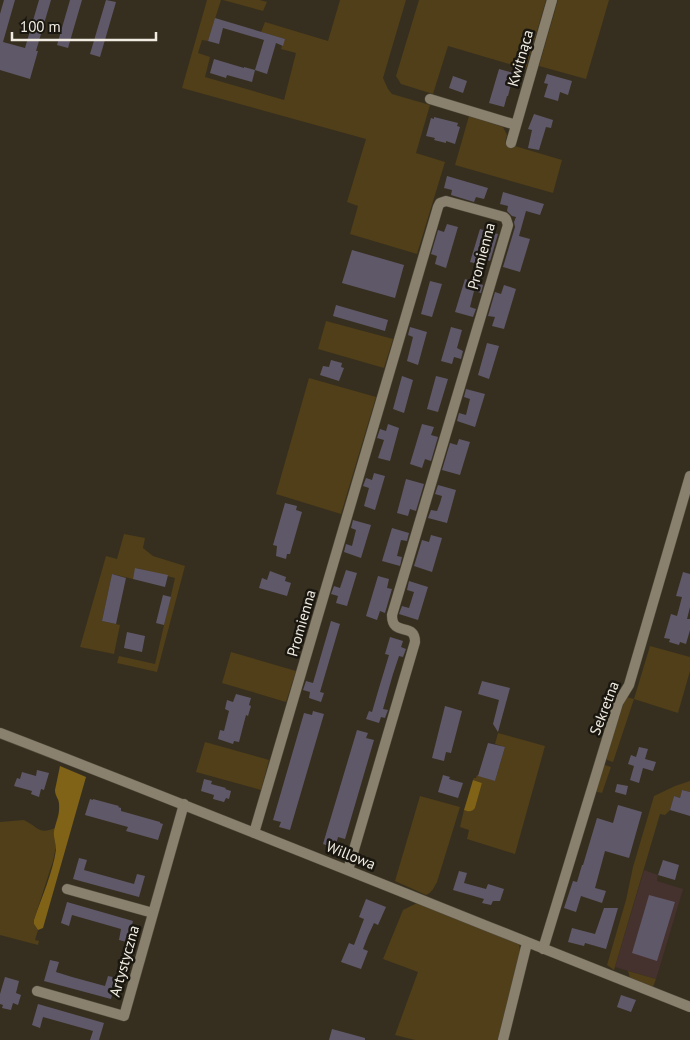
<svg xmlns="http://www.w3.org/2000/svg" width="690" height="1040" font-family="'PT Sans',sans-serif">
	<rect width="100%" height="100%" fill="#362f1f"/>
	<path fill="#45312e" d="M644,870L658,875L657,881L683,889L656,979L615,967Z"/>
	<path fill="#503f18" d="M207,0H221L208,41L202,40L198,53L210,57L205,77L284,100L296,53L281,49L284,39L261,32L265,22L328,41L340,0H406L383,78L388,89L392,94L430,105L416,153L445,162L417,254L350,234L358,206L347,202L366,139L182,88Z
		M223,0H260L267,2L263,11Z
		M419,0H546L526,69L448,46L433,94L401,84L396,76Z
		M558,0H609L586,79L539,66Z
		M469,116L503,127L507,135L505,143L562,160L553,193L455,165Z
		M326,321L393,339L384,368L318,349Z
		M309,378L376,397L341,514L276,494Z
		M124,534L145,538L143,548L153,556L185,566L157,672L117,663L119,656L155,664L175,578L136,568L133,579L112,574L102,621L120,625L114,654L80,647L106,556L117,559Z
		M650,646L690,657V671L678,713L634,699L613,762L607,760L606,752L626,697L634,699Z
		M231,652L296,671L286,702L222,683Z
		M498,733L545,746L515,854L467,839L469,830L460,827L464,810L471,811L475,808L482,783L473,780L474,778H476L477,775L495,781L505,747L495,744Z
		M205,742L269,760L261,790L196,772Z
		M605,765L611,767L602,793L594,791L602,769Z
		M690,781V792L682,790L680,798L674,796L670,810L665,815L660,814L614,970L607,965L626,900L633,867L654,796L675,786Z
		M420,796L460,807L437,882C434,887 432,893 426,895L395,881Z
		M24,820C38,827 39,835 55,828L54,836L56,847L53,861L34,920V924L38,930L35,940L39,941L38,945L0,935V822Z
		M417,903L519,943L520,953L498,1040H415L395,1035L418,972L383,959L403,910Z
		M628,971L656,979L653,987L630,978Z"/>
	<path fill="#806317" d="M60,766L86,777L43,928L38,930L34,924V920C41,899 53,872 56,850C56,843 53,837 54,831C56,821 60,815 59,804C59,799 55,796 55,790Z
		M473,780L482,783L475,808C472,812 469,812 464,810Z"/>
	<path fill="#5f5869" d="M4,0H15L3,42L25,48L39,0H51L36,51H38L30,79L0,70V14Z
		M70,0H82L68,48L57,45Z
		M106,0L116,2L100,57L90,54Z
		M215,18L285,39L283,46L276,43L267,74L255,70L252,82L227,75L226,78L210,73L214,59L244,68V67L255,70L264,40L223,28L219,44L208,41Z
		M499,69L514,73L508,96H507L504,107L489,103Z
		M547,74L572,81L568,95L560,92L558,101L544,97L548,84L544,83Z
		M453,76L467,81L463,93L449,88Z
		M534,114L553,120L551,128L546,127L539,150L528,148L532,130L528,129Z
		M434,117L458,123L457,126L460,127L455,144L446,141V143L434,140L435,138L426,136L431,118L434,119Z
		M447,176L488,188L484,199L476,197L474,202L451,195L452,190L444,188Z
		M503,192L544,204L540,215L526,211L519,236L530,239L520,272L503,267L515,227L514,222L516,217L512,216L507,211L508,206L500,204Z
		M447,224L458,227L446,268L435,264L437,256L431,254L438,230L444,232Z
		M480,229L498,234L490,261L483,259L481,265L470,262Z
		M352,250L404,265L395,298L342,283Z
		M465,279L483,285L481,293L474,291L470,307L476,309L473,317L455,312Z
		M430,281L442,284L432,317L421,314Z
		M504,285L516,289L504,329L492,326L495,317L488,316L495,292L501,294Z
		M336,305L388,320L385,331L333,316Z
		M410,327L427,332L418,365L407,361L413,337L408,335Z
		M451,327L462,330L457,348L463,351L461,359L454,357L452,364L441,361Z
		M487,343L499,346L489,379L478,375Z
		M331,360L342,363L341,367L344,368L339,381L320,375L323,366L329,367Z
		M402,376L413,380L404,413L393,409Z
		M436,376L448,379L438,412L427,409Z
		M466,389L485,394L475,427L457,421L459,413L466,415L470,399L464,397Z
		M388,424L399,428L390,461L378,458L384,440L377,438L380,429L386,431Z
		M422,424L434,427L431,435L438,437L431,461L425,459L422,468L410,464Z
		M459,439L470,442L460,475L442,470L450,443L457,445Z
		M374,473L385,476L375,510L364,506L369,488L363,486L366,478L372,480Z
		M406,479L424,484L416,511L410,509L408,516L397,513Z
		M438,485L456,490L447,523L428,518L431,510L437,511L440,503L442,496L435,494Z
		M285,503L297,506L296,510L302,512L290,554H287L286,559L276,556L277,546L273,545Z
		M353,520L371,525L361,558L344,552L346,544L352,546L356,530L351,528Z
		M392,528L409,533L407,541L401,540L397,556L402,557L400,566L382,561Z
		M431,535L442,538L432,572L414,566L422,540L429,542Z
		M135,568L168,575L165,587L133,579Z
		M346,570L357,573L347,606L336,603L338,596L331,594L334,586L340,588Z
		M270,571L286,577L285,581L291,583L287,596L259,588L262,578L267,580Z
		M683,572L690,574V607L687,619H690V630L686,644L680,642L679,645L669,642L670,639L664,638L671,614L677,616L682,597L676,596Z
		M112,574L126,578L116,624L102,621Z
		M378,576L389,579L387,588L392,589L385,613L380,611L377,620L366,616Z
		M409,581L428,587L418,620L399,614L402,606L409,608L414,592L407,590Z
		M163,595L171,597L164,625L156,623Z
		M331,621L340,624L320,692L324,693L321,702L309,698L310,692L303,690L306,681L313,683Z
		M127,632L145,636L142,652L124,648Z
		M390,637L403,641L401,647L406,649L403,657L399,656L393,674L383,709L388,710L385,718L381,717L379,723L366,719L369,711L372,712L379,688L389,655L385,654Z
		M482,681L510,688L498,732L493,724L499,700L478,694Z
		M236,694L251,698L249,705L251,706L248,716L246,715L239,742L234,741L233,744L218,739L220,730L224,731L229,711L225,709L227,700L233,702Z
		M445,706L462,711L451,753L446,752L444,761L432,758Z
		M313,711L324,714L290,830L279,827L281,822L273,820L304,713L312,715Z
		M357,730L368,733L366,738L374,740L345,839L338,837L335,848L323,844Z
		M488,743L505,747L495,781L478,776Z
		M639,747L648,749L645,759L656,762L653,771L643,768L639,783L630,780L634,766L628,764L631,755L636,757Z
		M37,770L49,773L44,790L41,789L39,797L31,794L32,791L14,786L17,778L20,779L22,772L36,776Z
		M443,775L450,777L449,779L463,783L458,798L438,792Z
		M204,779L212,781L211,784L226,788L225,789L231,791L229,799L226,798L224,802L213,799L214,795L201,791Z
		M617,784L628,786L626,795L615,792Z
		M682,790L690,792V816L670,810L674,796L680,798Z
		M90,799L93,800V799L119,806L118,807L121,808V811L160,822V823L163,824L158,840L126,831L128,827L85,815Z
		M618,805L642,812L629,858L605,851L595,888L606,891L602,903L581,896L576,912L564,908L573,881L577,882L582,865H583L597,818L613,823Z
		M79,858L87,860L84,870L134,884L137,874L145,876L139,897L73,879Z
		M663,860L679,865L675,880L658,875Z
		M459,871L467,873L464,883L486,889L488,884L504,889L500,901H493L491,905L482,903L484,899L453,890Z
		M649,895L675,902L657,961L632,953Z
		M366,899L386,907L378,925L374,923L368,936L363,949L368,951L361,969L341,962L349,943L354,945L364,919L359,917Z
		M67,902L133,921L127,942L119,940L121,929L72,915L69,926L61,923Z
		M604,908H618L606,949L585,943L584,946L568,942L572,928L595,934Z
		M50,960L59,962L56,972L72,977L105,986L108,976L117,978L111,999L44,981Z
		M5,977L19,981L16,993L21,995L18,1005L13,1003L11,1010L2,1008L3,1005L0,1004V994Z
		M621,995L636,1000L631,1012L617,1007Z
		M38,1004L104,1023L99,1040H90L93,1031L43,1017L40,1028L32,1025Z
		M332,1029L365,1038V1040H329Z"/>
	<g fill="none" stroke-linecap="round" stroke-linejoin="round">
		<defs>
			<path id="street" d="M430,99L516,125
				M511,143L552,0
				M0,733C231,822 460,916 690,1007
				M254,833L438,207L440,203L446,201L504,217L506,219L508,225L392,615C392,638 415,621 415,642L348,870
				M67,889L153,913
				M543,949L618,703L629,685L690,476
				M37,991L124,1016L184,804
				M503,1040L527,943"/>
		</defs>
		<use href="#street" stroke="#504a3c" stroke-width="11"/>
		<use href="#street" stroke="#89816e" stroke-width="10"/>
	</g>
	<g text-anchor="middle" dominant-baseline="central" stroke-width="5" stroke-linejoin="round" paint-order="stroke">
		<g font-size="15" fill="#f1ece2" stroke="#1a1710">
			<text transform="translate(520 58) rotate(-74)">Kwitnąca</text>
			<text transform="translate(481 256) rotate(-75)">Promienna</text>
			<text transform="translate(301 623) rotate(-74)">Promienna</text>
			<text transform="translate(604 708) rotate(-69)">Sekretna</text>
			<text transform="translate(351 855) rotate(22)">Willowa</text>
			<text transform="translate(124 961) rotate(-74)">Artystyczna</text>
		</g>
	</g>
	<path d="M12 32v8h144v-8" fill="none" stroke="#f1ece2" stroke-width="2.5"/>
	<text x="20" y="32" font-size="15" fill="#f1ece2" stroke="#1a1710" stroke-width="4" paint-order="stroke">100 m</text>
</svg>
